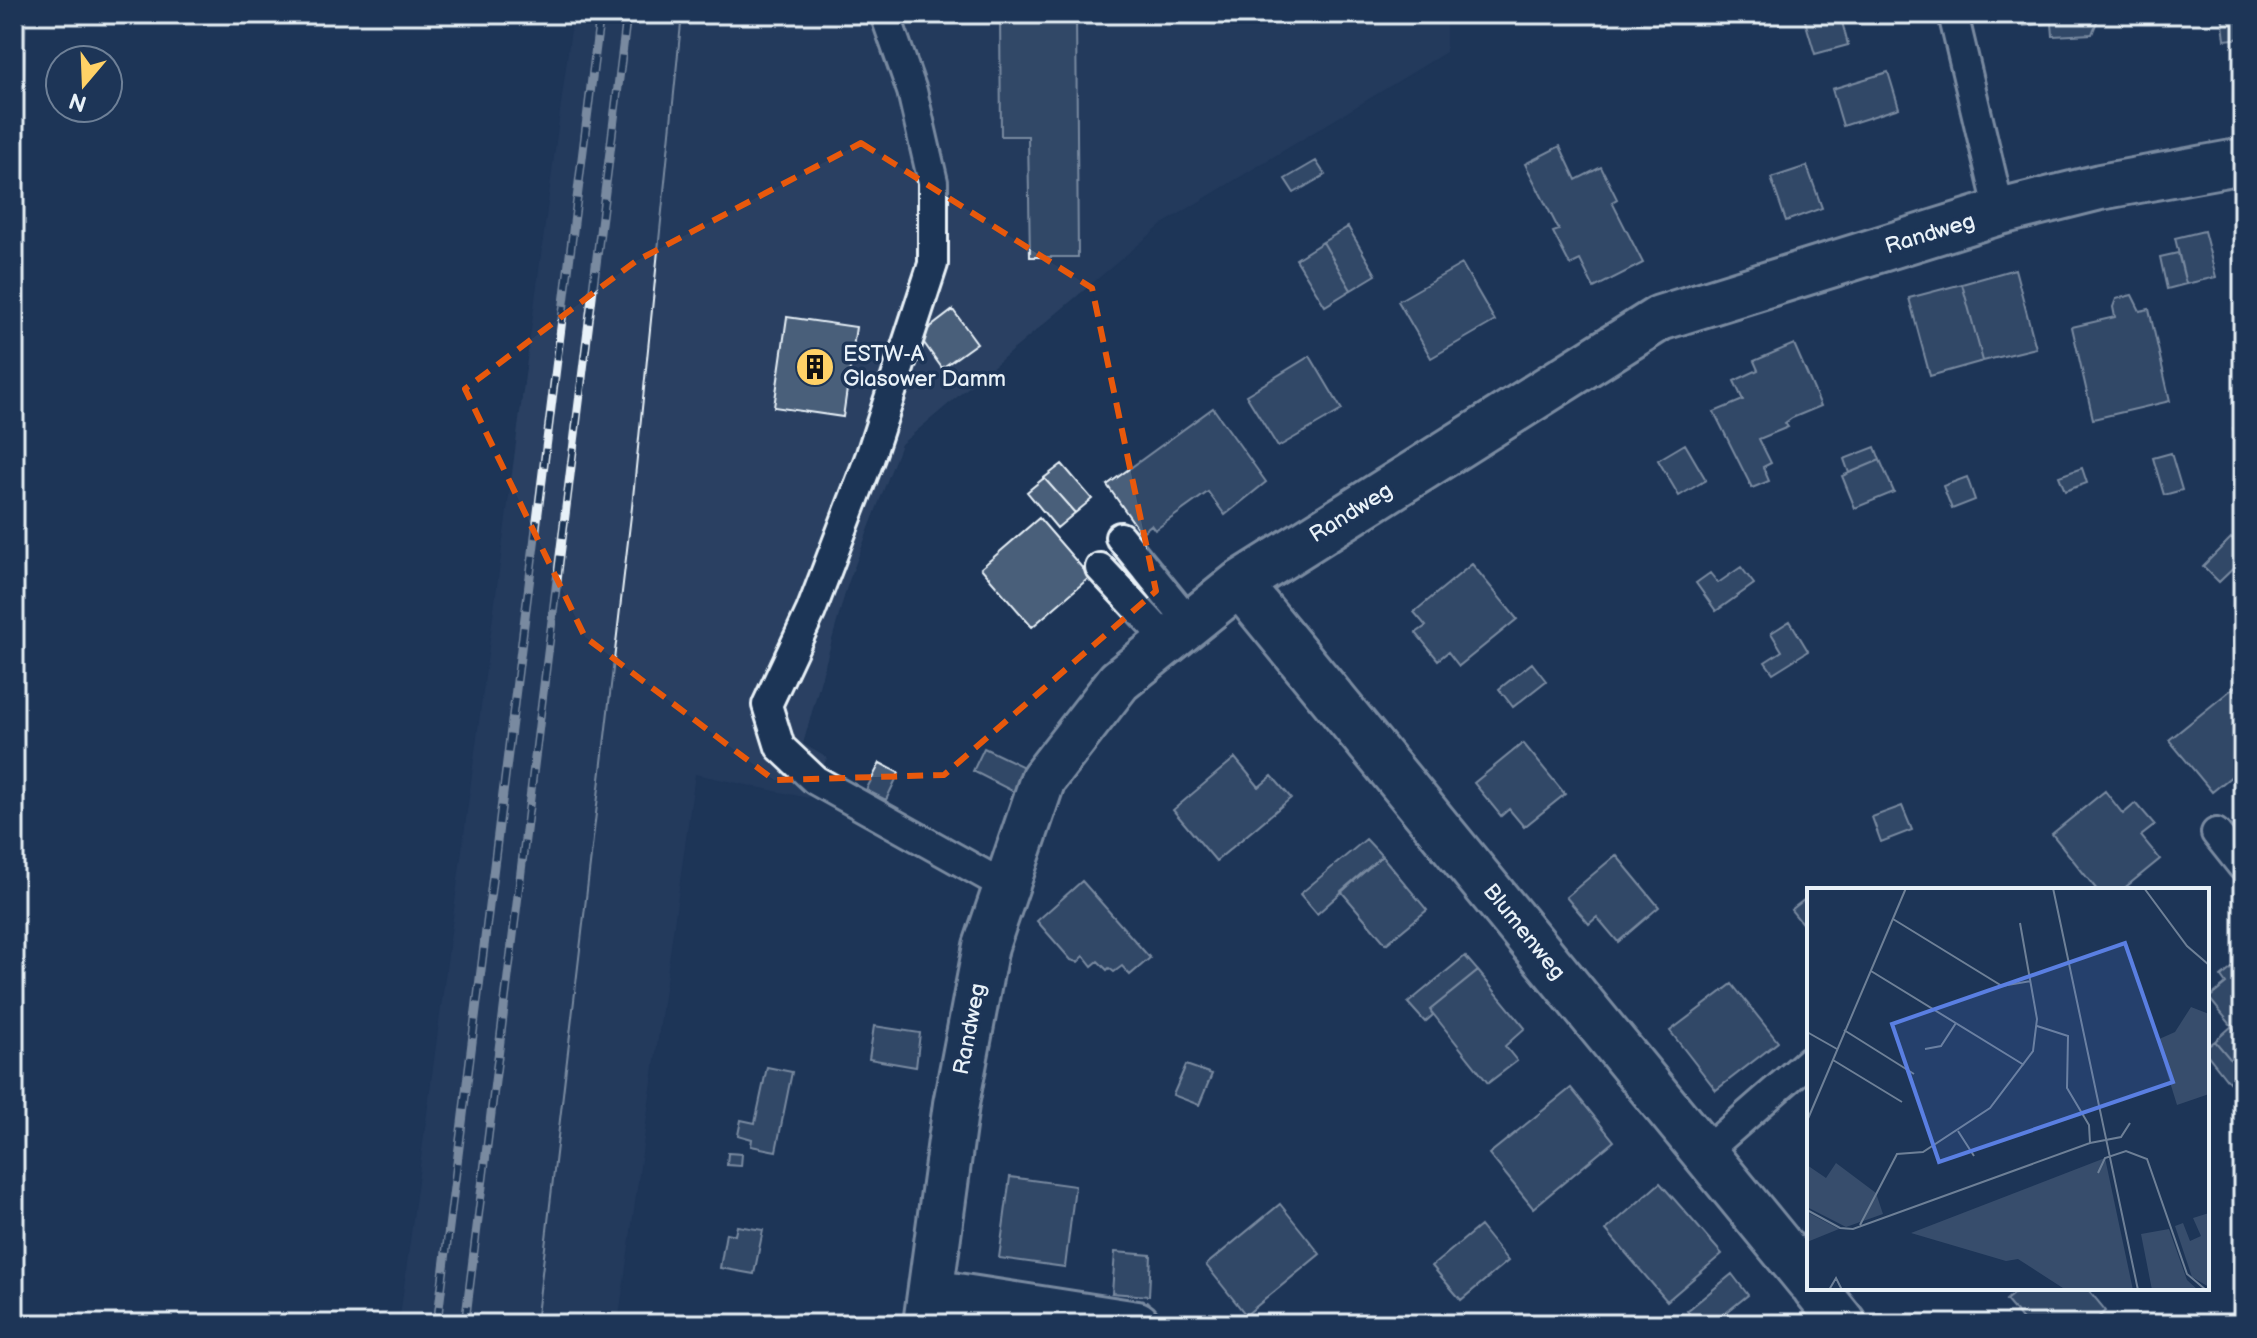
<svg xmlns="http://www.w3.org/2000/svg" width="2257" height="1338" font-family="'Balsamiq Sans',sans-serif">
	<rect width="100%" height="100%" fill="#1d3557"/>
	<filter id="ink" filterUnits="userSpaceOnUse"><feTurbulence type="fractalNoise" baseFrequency=".0125" numOctaves="2"/><feDisplacementMap in="SourceGraphic" scale="16" xChannelSelector="R" yChannelSelector="G"/><feConvolveMatrix kernelMatrix="1 2 1 2 8 2 1 2 1" color-interpolation-filters="sRGB"/></filter>
	<g filter="url(#ink)">
		<path fill="#2a4162" d="M573,14H1446V52L1164,223L901,444L847,586L803,744L827,758L808,798L695,774L618,1324H399Z
			M14,1290L34,1324H14Z"/>
		<path fill="#374d6c" stroke="#909fb2" stroke-width="2" d="M14,14H26L14,407Z"/>
		<path fill="#495e7a" stroke="#e8f1f8" stroke-width="2" d="M1000,14H1076L1078,257H1030L1028,136H1001Z
			M1803,14H1840L1848,45L1815,54Z
			M2023,14H2100L2092,34L2053,36L2052,23L2024,26Z
			M2222,14H2243V38L2225,40Z
			M1888,72L1899,108L1843,126L1832,89Z
			M1560,146L1576,180L1601,167L1617,199L1612,202L1643,263L1594,288L1580,260L1570,265L1553,232L1559,230L1525,164Z
			M1316,161L1325,175L1294,193L1285,179Z
			M1807,166L1822,208L1786,221L1771,178Z
			M1348,227L1376,275L1351,290L1323,242Z
			M2204,231L2216,277L2186,284L2175,238Z
			M1323,242L1351,290L1325,306L1296,259Z
			M2178,253L2186,284L2167,289L2160,257Z
			M1462,264L1495,321L1431,358L1398,301Z
			M2015,269L2036,348L1983,361L1962,284Z
			M1962,284L1983,361L1930,376L1909,298Z
			M2132,295L2140,311L2149,309L2170,401L2093,419L2072,327L2115,317L2113,307L2116,299Z
			M953,310L977,343L942,368L919,336Z
			M787,317L856,327L843,417L774,407Z
			M1794,344L1821,406L1792,418L1785,423L1788,427L1759,439L1771,463L1763,467L1769,481L1752,488L1714,412L1743,400L1734,381L1758,370L1754,361Z
			M1310,356L1342,410L1278,447L1246,395Z
			M1213,408L1266,482L1225,515L1208,492L1155,530L1151,525L1141,533L1107,485Z
			M2243,426V476L2233,428Z
			M1685,444L1706,480L1679,496L1658,460Z
			M1875,447L1880,460L1849,473L1844,459Z
			M2171,453L2182,490L2164,495L2153,458Z
			M1880,460L1894,492L1855,508L1842,476Z
			M1062,464L1092,499L1075,513L1044,478Z
			M2082,468L2087,483L2065,491L2059,476Z
			M1967,477L1975,500L1952,509L1943,486Z
			M1044,478L1075,513L1057,528L1027,492Z
			M1039,518L1090,577L1032,627L981,568Z
			M2231,538L2243,551V559L2219,582L2203,566Z
			M1472,564L1517,619L1459,666L1448,652L1438,660L1416,633L1426,626L1414,612Z
			M1741,567L1754,584L1716,611L1696,583L1710,573L1718,583Z
			M1790,621L1808,651L1773,673L1765,662L1782,651L1771,633Z
			M1532,663L1546,681L1513,707L1499,689Z
			M2242,681L2243,767L2212,792L2169,740Z
			M1523,743L1565,794L1524,827L1509,809L1501,816L1474,783Z
			M984,748L1030,770L1018,794L973,771Z
			M1235,758L1259,787L1272,776L1291,798L1216,861L1173,810Z
			M880,763L899,773L886,800L866,790Z
			M2105,791L2123,814L2136,803L2155,825L2141,836L2160,859L2122,890H2097L2052,834Z
			M1902,806L1912,830L1881,842L1872,817Z
			M1366,839L1382,856L1317,914L1300,894Z
			M1616,855L1659,907L1618,942L1597,917L1589,924L1566,897Z
			M1382,856L1427,910L1386,944L1341,891Z
			M1082,881L1150,958L1130,975L1122,966L1114,972L1109,968L1107,970L1098,961L1092,966L1084,956L1078,962L1071,960L1037,921Z
			M1809,896V932L1791,910Z
			M1465,956L1478,971L1430,1010L1433,1015L1425,1022L1408,1003Z
			M2243,959V1033L2240,1036L2209,998L2226,984L2221,977Z
			M1478,971L1525,1028L1505,1046L1517,1061L1488,1083L1430,1010Z
			M1732,984L1778,1042L1716,1090L1670,1031Z
			M874,1026L920,1033L916,1067L869,1059Z
			M2232,1026L2240,1036L2243,1033V1071L2241,1072L2215,1041Z
			M2215,1041L2241,1072L2229,1082L2207,1054V1047Z
			M1186,1065L1212,1074L1199,1105L1173,1095Z
			M767,1067L792,1072L776,1151L751,1146L752,1139L738,1135L741,1120L755,1123Z
			M1571,1088L1614,1141L1533,1208L1489,1154Z
			M728,1153L742,1154L741,1166L727,1165Z
			M1010,1177L1075,1186L1065,1267L999,1258Z
			M1660,1183L1722,1254L1667,1301L1606,1230Z
			M1280,1204L1320,1254L1246,1315L1206,1265Z
			M737,1226L763,1230L754,1274L720,1268L726,1233L735,1235Z
			M1480,1226L1508,1261L1461,1300L1432,1266Z
			M1115,1252L1151,1255L1149,1296L1112,1293Z
			M1732,1274L1748,1295L1712,1324H1698L1687,1311Z
			M2020,1288H2087L2106,1311L2090,1324H2026L2006,1300Z"/>
		<g fill="none" stroke-linecap="round" stroke-linejoin="round">
			<defs>
				<path id="service" d="M885,14L912,91L933,182V264L870,457L811,611L767,705L780,747L815,780L1005,886
					M1953,14L2000,212
					M1120,537L1190,623
					M1100,568L1168,641
					M2216,833L2243,867
					M1705,1152L1809,1061"/>
				<path id="minor" d="M1239,584L1809,1281
					M1815,1288L1844,1324
					M931,1292L1137,1324
					M926,1324L956,1104L986,946L1043,779L1119,681L1239,584L1660,318L2000,212L2100,187L2243,161"/>
			</defs>
			<use href="#service" stroke="#e8f1f8" stroke-width="34"/>
			<use href="#minor" stroke="#e8f1f8" stroke-width="50"/>
			<use href="#service" stroke="#1d3557" stroke-width="28"/>
			<use href="#minor" stroke="#1d3557" stroke-width="44"/>
			<path stroke="#e8f1f8" stroke-width="2" d="M536,1324L632,507L682,14"/>
			<defs>
				<path id="rail" d="M437,1324L600,14
					M465,1324L627,14"/>
			</defs>
			<use href="#rail" stroke="#e8f1f8" stroke-width="9"/>
			<use href="#rail" stroke="#1d3557" stroke-width="6" stroke-dasharray="18" stroke-linecap="butt"/>
		</g>
	</g>
	<path d="M0 0H2257V1338H0ZM861,143L1092,288L1156,591L944,775L774,780L585,637L465,389L636,261Z" fill="#1d3557" fill-opacity=".55" fill-rule="evenodd"/>
	<path fill="none" stroke="#e8590c" stroke-width="6" stroke-dasharray="16 10" stroke-linejoin="round" d="M861,143L1092,288L1156,591L944,775L774,780L585,637L465,389L636,261Z"/>
	<defs>
		<symbol id="building-disc" viewBox="-11 -11 22 22"><circle r="9.5" fill="#ffd166" stroke="#1d3557"/><path d="M-4-6H4V6H1V3H-1V6H-4ZM-2.5-4.3h1.7v1.8h-1.7ZM.8-4.3h1.7v1.8H.8ZM-2.5-1h1.7V.8h-1.7ZM.8-1h1.7V.8H.8Z" fill="#111"/></symbol>
	</defs>
	<g fill-rule="evenodd">
		<use href="#building-disc" x="793" y="345" width="44" height="44"/>
	</g>
	<g text-anchor="middle" dominant-baseline="central" stroke-width="7" stroke-linejoin="round" paint-order="stroke">
		<g font-size="22" fill="#e8f1f8" stroke="#1d3557">
			<text transform="translate(1930 234) rotate(-17)">Randweg</text>
			<text transform="translate(1351 513) rotate(-32)">Randweg</text>
			<text transform="translate(1524 932) rotate(51)">Blumenweg</text>
			<text transform="translate(970 1029) rotate(-79)">Randweg</text>
		</g>
		<g font-size="22" fill="#e8f1f8" stroke="#1d3557" text-anchor="start">
			<text x="843" y="354">ESTW-A<tspan x="843" dy="25">Glasower Damm</tspan></text>
		</g>
	</g>
	<g transform="translate(1807 888)">
		<rect width="402" height="402" fill="#1d3557"/>
		<path d="M384,119L402,126V206L370,217L350,152L368,144ZM298,270L326,402H259L211,371L199,373L104,345ZM29,275L69,305L76,326L39,339L0,319V277L19,290ZM0,324L32,341L0,354ZM402,325V399L385,389L368,338L376,335L383,353L394,348L386,330ZM362,341L380,392L391,402H345L334,346Z" fill="#374d6c"/>
		<path fill="none" stroke="#6e8097" stroke-width="2" d="M246,0L331,402M337,0L380,58L402,77M86,31L195,98L224,93M64,83L217,177M37,142L107,186M0,144L30,161M118,161L134,158L149,135M26,172L95,214M0,233L99,0M151,243L167,268M283,255L314,249L323,235M291,285L298,270L319,263L340,271L380,386L399,402M0,322L33,340L46,341L283,255L282,237L260,200L261,148L230,138M53,337L90,266L116,264L183,220L226,163L230,131L213,35M22,402L29,390L35,402"/>
		<path fill="#5a7fe2" fill-opacity="0.15" stroke="#5a7fe2" stroke-width="4" d="M318,55L366,194L132,274L85,136Z"/>
		<rect width="402" height="402" fill="none" stroke="#e8f1f8" stroke-width="4"/>
	</g>
	<rect width="2257" height="1338" fill="none" stroke="#1d3557" stroke-width="48"/>
	<rect x="24" y="24" width="2209" height="1290" fill="none" stroke="#e8f1f8" stroke-width="3" filter="url(#ink)"/>
	<g transform="translate(84 84) rotate(199)"><circle r="38" fill="#1d3557" stroke="#6e8097" stroke-width="2"/>
	<path d="M0-6L14 30L0 20L-14 30Z" fill="#ffd166"/>
	<text y="-12" font-size="22" font-weight="bold" text-anchor="middle" fill="#e8f1f8">N</text>
	</g>
</svg>
